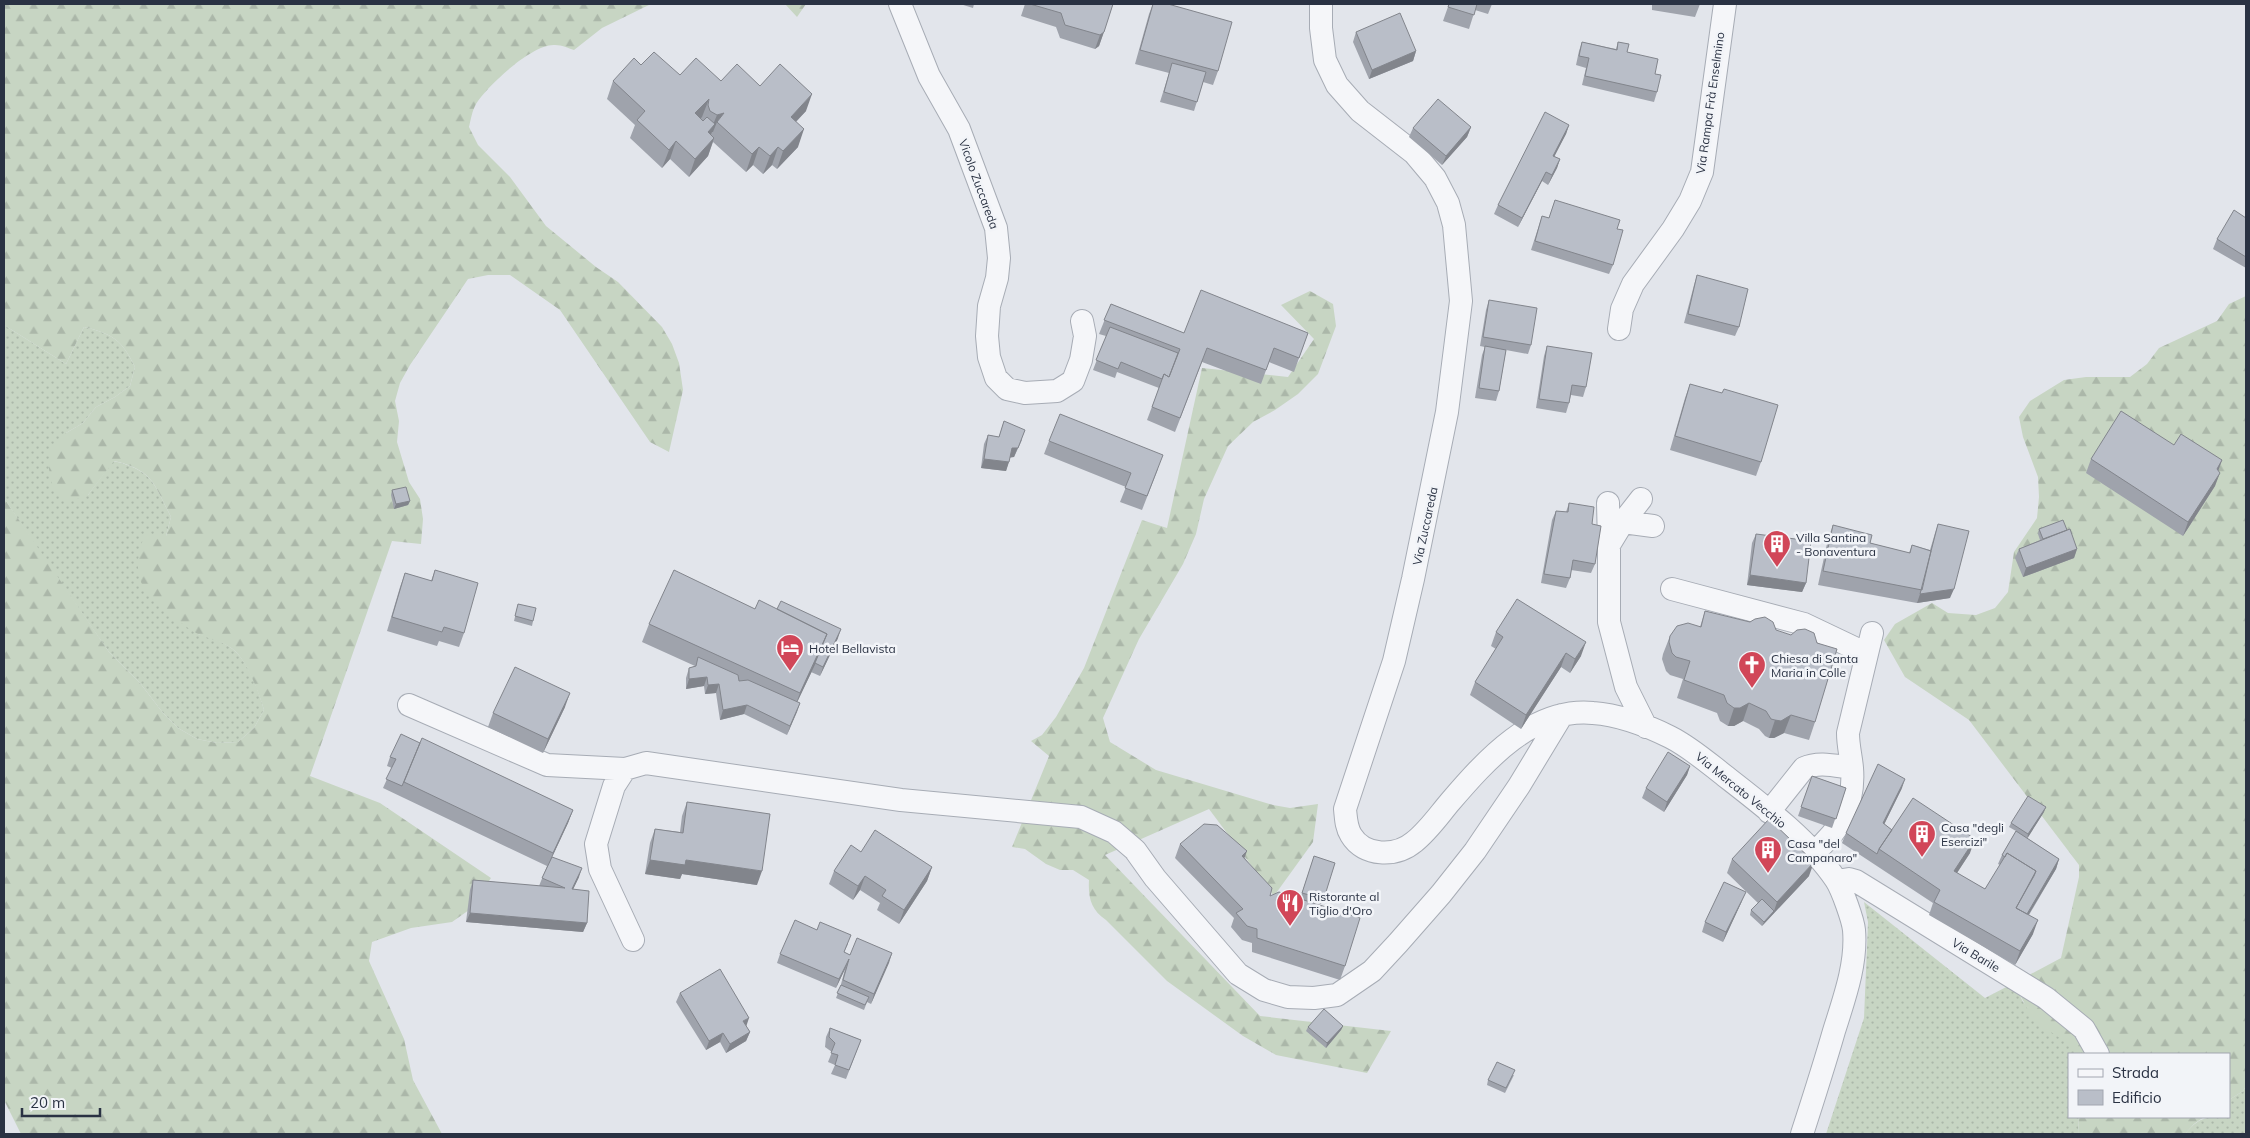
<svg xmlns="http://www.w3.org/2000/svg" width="2250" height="1138" font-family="Mulish,sans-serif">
	<defs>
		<pattern id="grass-dots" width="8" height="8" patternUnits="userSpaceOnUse" patternTransform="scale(1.25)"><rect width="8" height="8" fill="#c7d5c3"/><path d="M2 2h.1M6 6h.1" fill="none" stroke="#abb7a9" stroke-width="1.8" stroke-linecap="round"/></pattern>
		<pattern id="forest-firs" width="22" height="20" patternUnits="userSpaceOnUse" patternTransform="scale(1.25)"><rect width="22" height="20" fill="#c7d5c3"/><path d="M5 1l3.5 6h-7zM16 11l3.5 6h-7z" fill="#abb7a9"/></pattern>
	</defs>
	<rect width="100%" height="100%" fill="#e2e5eb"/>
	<path fill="url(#grass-dots)" d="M4,325L66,364L84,327C113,334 122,340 135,367L130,386L115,397L96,407L83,423L66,433L88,495L113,461C153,470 154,484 171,517L166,536L198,634C211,638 227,642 237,653C250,667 259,692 264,710L254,728L238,742L217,743L197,739L178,728L163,713L140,683L109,652L41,554L4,498Z
		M1864,902L1985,998L2014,983L2023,1002L2084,1054H2069V1117H2079L2078,1134H1826L1864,1018L1868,922Z
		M2246,1086V1134H2185C2200,1116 2206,1117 2229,1117V1100L2243,1091Z"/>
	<path fill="url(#forest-firs)" d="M4,4H651L602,28L574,50C568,48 562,45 555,45C533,43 487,86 476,104C472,111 471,119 469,127L478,145L510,177L546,226L596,267L618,282L662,327L672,344L679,363L683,390L669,452L650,442L560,310L510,275H488L468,279L410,365L400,383L395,401L399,421L397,442L409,482L420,499L423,519L421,544L392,541L310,776L380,803L491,878L469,910L452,922L411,928L372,942L369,961L404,1039L413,1080L442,1134H21L5,1102L4,498L109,652L140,683L163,713L178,728L197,739L217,743L238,742L254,728L264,710C259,693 248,664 236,652C225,641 211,640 198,634C188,629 179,621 170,614C139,588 131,576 144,536H166L171,517C154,484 153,470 114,461L88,495L69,502L53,488L49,469L51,448L66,433L83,423L96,407L115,397L130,386L135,367C122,340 113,334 84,327L66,364L4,325Z
		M785,4H806L797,17Z
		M1310,291L1333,304L1336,326L1318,374L1298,394L1275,410L1253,422L1228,446L1204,499L1196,534L1183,564L1139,639L1103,718L1110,742L1156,770L1273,805L1290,808L1318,804L1313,842L1274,896L1209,809L1105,855L1260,1016L1391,1031L1367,1073L1276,1055L1243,1036L1167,981L1106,920C1091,910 1088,898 1089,880L1073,870H1060L1046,864L1025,849L1012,847L1049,756L1031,741L1042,735L1056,717L1084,668L1142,520L1167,528L1202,368L1288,377L1314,339L1281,305Z
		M2246,296V1086L2243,1091L2229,1100V1054H2084L2033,1020L2014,983L2061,958L2079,877V865L1969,720L1905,677L1884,640L1895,624L1932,603L1948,613L1976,615L1995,608L2008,592L2014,552L2037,518L2039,497L2038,477L2023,437L2019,417L2030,401L2064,380L2086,377H2130L2147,364L2159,348L2217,321L2229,304Z
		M2079,1117H2204L2194,1124L2185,1134H2078Z"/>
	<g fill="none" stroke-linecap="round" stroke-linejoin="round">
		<defs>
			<path id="street" d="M900,4L929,76L959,129L996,228L999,258L997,278L989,306L987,336L989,357L996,378L1007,389L1025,393L1057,391L1073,381L1081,360L1085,336L1082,321
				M1321,4V28L1325,60L1337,85L1360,111L1414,153L1435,178L1448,203L1454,225L1461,301L1447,412L1413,579L1394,661L1345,809C1346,818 1346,827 1351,835C1364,857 1396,857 1414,842C1428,831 1439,815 1450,802C1486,760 1533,707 1593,713C1620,715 1646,725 1670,737C1690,747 1707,762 1725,776C1761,804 1811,842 1836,880C1842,889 1853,920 1854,930C1857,964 1844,999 1834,1031C1824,1066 1813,1100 1802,1134
				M1619,329L1622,309L1633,284L1673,229L1690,201L1702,172L1725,4
				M1641,499L1623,522L1609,545V622L1626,687L1646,727
				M1608,503L1609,544
				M1623,522L1653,526
				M1672,589L1804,624L1867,654
				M409,705L547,765L625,769
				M1769,812L1804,768C1819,761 1836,766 1852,768
				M1814,852C1841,830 1855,804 1852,768C1851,756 1848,746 1848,733L1872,633
				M1837,881L1849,879L1856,881L2046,998L2084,1029L2098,1054
				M633,940L600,869L596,844L614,786L625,769L646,763L901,800L1081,817L1114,832L1135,850L1155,878L1238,974L1264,990L1288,997L1314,998L1337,995L1372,971L1398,943L1441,894L1475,851L1519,786L1562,715"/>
		</defs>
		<use href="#street" stroke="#a7acb5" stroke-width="24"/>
		<use href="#street" stroke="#f5f6f9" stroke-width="22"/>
	</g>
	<path fill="#9fa3ac" d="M960,4H974L973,8Z
		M1025,4H1113L1099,46L1095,49L1060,38L1056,27L1021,16Z
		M1153,4L1218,71L1213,85L1203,82L1194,111L1160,102L1169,73L1135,64L1149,14Z
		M1449,4H1492L1488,14L1475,10L1469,29L1443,21Z
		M1652,4H1700L1695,17L1652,10Z
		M1356,32L1416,51L1413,61L1369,79L1353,42Z
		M1582,42L1616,49L1618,42L1627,52L1655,74L1657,92L1654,102L1582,85L1586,68L1576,65L1579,51Z
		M641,65L680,75L721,81L760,86L806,111L796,122L798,147L777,169L772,165L763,174L753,165L746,172L713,142L708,156L689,177L670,159L662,168L630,138L635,125L607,99L613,81Z
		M1569,125L1566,134L1554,156L1560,159L1557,168L1548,185L1542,181L1518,227L1494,214L1498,205Z
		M1471,127L1467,137L1442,165L1409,137L1413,128Z
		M1555,200L1617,229L1613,265L1609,274L1531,250L1542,216L1549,218Z
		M2246,218V268L2213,249L2217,239Z
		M1697,275L1739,327L1735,336L1684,323L1694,285Z
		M1489,300L1531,345L1528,354L1506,350L1499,391L1496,401L1475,398L1482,355L1485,347L1480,346L1486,310Z
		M1111,304L1184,333H1308L1294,372L1269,362L1261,384L1202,362L1175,432L1147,420L1159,388L1117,372L1115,378L1093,370L1106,336L1099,334Z
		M1547,346L1586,387L1583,397L1571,395L1569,403L1566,413L1536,408L1544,356Z
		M1690,384L1761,462L1756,476L1670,450L1685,398Z
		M1004,421L1022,440L1014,457H1010L1006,471L981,468L984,444L988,435L999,437Z
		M1049,441L1158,469L1142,510L1120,502L1126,487L1044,454Z
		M2174,445L2222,460L2218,471L2215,486L2183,536L2086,473L2091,459Z
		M392,490L410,501L408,505L394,509L391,495Z
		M1569,503L1595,564L1591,573L1571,570L1570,578L1566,588L1541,583L1552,520L1556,511L1566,512Z
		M1938,524L1950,598L1917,603L1818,585L1828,539L1833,525L1870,543L1909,553L1912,545L1930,550L1935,533Z
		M2039,529L2067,530L2077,549L2074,558L2023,577L2015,558L2019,549L2040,540L2038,534Z
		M1756,534L1806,583L1802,592L1747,585L1752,543Z
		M435,570L464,633L459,647L439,641L437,646L387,631L400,587L405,573L431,581Z
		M518,604L533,621L532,626L514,621Z
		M755,609L838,638L820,676L811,672L813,669L797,702L800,703L787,735L744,714L720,720L716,693L705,694L704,686L686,689V678L689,668L695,666L642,642L649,624Z
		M1705,611L1776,630L1815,722L1809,740L1784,733L1774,738H1769L1765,736L1759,729L1743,721L1734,726H1728L1720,721L1717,713L1677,698L1683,679L1670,675L1666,671L1662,659L1663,654L1670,636L1700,627Z
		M1496,632L1581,656L1570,673L1561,667L1521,729L1470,695L1475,682L1496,649L1491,646Z
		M565,707L543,753L488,727L493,713Z
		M420,743L573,810L568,823L552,857L579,877L573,889L587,923L583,932L466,922L470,890L473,880L539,886L547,866L383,788L392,768L387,766L390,757Z
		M1690,766L1687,775L1664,812L1642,798L1646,788Z
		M1812,776L1846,788L1832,828L1798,816Z
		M1902,788L1884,824L1892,830L1970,853L1957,873L1985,889L2000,865L1998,864L2002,855L2016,831L2009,827L2011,823L2044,812L2027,838L2059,859L2056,869L2029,915L2033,934L2015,965L1929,915L1933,903L1842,843L1846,833Z
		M687,802L757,885L682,874L680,879L645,874L650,843L655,829L680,832L682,816Z
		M1180,844L1245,858L1270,896L1300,899L1314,856L1325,895L1321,904L1312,901L1311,902L1345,966L1340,980L1252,952V943L1242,940L1231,927L1234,918L1175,858Z
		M861,852L932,867L927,881L899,924L877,910L880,903L860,890L853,900L829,884L834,871Z
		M1732,859L1809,876L1762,926L1750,915L1751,910L1758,903L1727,873Z
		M1742,901L1723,942L1702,932L1705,922Z
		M848,944L844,952L850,955L892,953L871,1004L867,1002L864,1010L836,998L840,988L845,969L836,988L777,963L780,954Z
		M680,993L746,1026L750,1032L746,1041L726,1053L720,1042L706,1050L676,1002Z
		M1343,1026L1341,1030L1326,1048L1306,1031L1308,1027Z
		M830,1028L861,1040L846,1079L831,1074L835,1065L828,1062L832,1052L825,1047L826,1037Z
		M1514,1075L1505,1093L1487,1085L1488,1080Z"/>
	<path fill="#82858c" d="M1104,32L1099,46L1095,49L1100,35Z
		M1416,51L1413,61L1369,79L1372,70Z
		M812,94L806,111L784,134L791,117Z
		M709,99L702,117L689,131L695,113Z
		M724,113L717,122L713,132H712L708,142V132L712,127L717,115Z
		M1569,125L1566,134L1550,165L1553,156Z
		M1471,127L1467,137L1442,165L1446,156Z
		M804,129L798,147L777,169L783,151Z
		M714,138L708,156L689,177L695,159Z
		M676,141L670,159L662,168L669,150Z
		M759,147L753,165L746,172L752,154Z
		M778,147L772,165L763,174L770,156Z
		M1560,159L1557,168L1548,185L1552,175Z
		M1546,172L1542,181L1518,227L1522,218Z
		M1025,430L1014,457L1008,458L1012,448Z
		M984,459L1009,462L1006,471L981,468Z
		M2222,460L2217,474V469Z
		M2220,473L2215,486L2183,536L2188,522Z
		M410,501L408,505L394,509L396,504Z
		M2077,549L2074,558L2023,577L2026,568Z
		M1750,575L1806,583L1802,592L1747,585Z
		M1954,589L1950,598L1917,603L1920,594Z
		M841,629L838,638L820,676L823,667Z
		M827,634L821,652L793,711L800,693Z
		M1586,642L1581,656L1570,673L1575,659Z
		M1566,653L1561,667L1521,729L1526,715Z
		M707,677L704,686L686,689L689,679Z
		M719,684L716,693L705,694L708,685Z
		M570,693L565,707L543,753L548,739Z
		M800,703L797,712L787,735L790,726Z
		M1749,703L1743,721L1734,726H1728L1734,708Z
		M747,705L744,714L720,720L723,710Z
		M1791,715L1784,733L1774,738H1769L1775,720Z
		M1690,766L1687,775L1664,812L1667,802Z
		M1905,779L1902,788L1880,833L1883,823Z
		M2046,807L2044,812L2027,839L2028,834Z
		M573,810L568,823L548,866L553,853Z
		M1975,839L1970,853L1949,885L1954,871Z
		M1247,851L1242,865V856Z
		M2059,859L2056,869L2021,927L2025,918Z
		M650,860H686L762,871L757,885L682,874L680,879L645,874Z
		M1814,862L1809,876L1762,926L1764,922L1774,911L1777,902Z
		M932,867L927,881L899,924L904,910Z
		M582,868L579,877L569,898L572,889Z
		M865,876L860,890L853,900L858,886Z
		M1746,892L1742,901L1723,942L1726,932Z
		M470,913L587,923L583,932L466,922Z
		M2038,920L2033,934L2015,965L2020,951Z
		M892,953L889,963L871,1004L874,994Z
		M849,959L845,969L836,988L839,979Z
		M749,1018L746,1027L743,1021Z
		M1343,1026L1341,1030L1326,1048L1327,1043Z
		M750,1032L746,1041L726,1053L730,1044Z
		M723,1033L720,1042L706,1050L709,1041Z"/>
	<path fill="#b9bec8" stroke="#82858c" d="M1030,4H1113L1104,32L1100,35L1065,25L1061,13Z
		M1153,4H1168L1232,22L1218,71L1140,50Z
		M1449,4H1477L1474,15L1448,7Z
		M1400,13L1416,51L1372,70L1356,32Z
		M1582,42L1617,50L1618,42L1629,44L1627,52L1658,59L1655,74L1661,75L1657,92L1585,76L1589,58L1579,56Z
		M654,52L680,75L696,58L721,81L737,64L760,86L780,64L812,94L791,117L804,129L783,151L778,147L770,156L759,147L752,154L717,122L724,113L717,115L710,111L708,105L709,99L695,113L703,121L707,117L715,124L708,132L714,138L695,159L676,141L669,150L637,120L645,111L613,81L634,58L641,65Z
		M1172,63L1206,72L1197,102L1164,92Z
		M1438,99L1471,127L1446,156L1413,128Z
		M1545,112L1569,125L1553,156L1560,159L1552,175L1546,172L1522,218L1498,205Z
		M1555,200L1620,220L1617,229L1623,230L1613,265L1535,241L1542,216L1549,218Z
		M2234,210L2246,218V257L2217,239Z
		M1697,275L1748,289L1739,327L1688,314Z
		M1201,290L1308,333L1299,358L1274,348L1266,370L1207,348L1180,418L1152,407L1164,374L1169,377L1180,349L1104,320L1111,304L1184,333Z
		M1489,300L1537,308L1531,345L1483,337Z
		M1110,327L1178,353L1169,377L1164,374L1162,379L1121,362L1118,369L1096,360Z
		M1485,346L1506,350L1499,391L1479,388Z
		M1547,346L1592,353L1586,387L1572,385L1569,403L1539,399Z
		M1690,384L1722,393L1724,389L1778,405L1761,462L1675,436Z
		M2121,411L2174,445L2181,434L2222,460L2217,469L2220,473L2188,522L2091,459Z
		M1060,414L1163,455L1147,496L1125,488L1131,473L1049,441Z
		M1004,421L1025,430L1018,448H1012L1009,462L984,459L988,435L999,437Z
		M406,487L410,501L396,504L392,490Z
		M1569,503L1594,507L1592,524L1601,526L1595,564L1573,560L1570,578L1544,574L1556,511L1568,512Z
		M2063,520L2067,530L2043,539L2039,529Z
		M1938,524L1969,531L1954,589L1920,594Z
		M1833,525L1872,535L1870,543L1910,553L1912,545L1931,551L1922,590L1823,571Z
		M2070,529L2077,549L2026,568L2019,549Z
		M1756,534L1811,541L1806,583L1750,575Z
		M435,570L478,583L464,633L444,627L442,632L392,617L405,573L432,581Z
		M674,570L755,609L759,600L827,634L800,693L649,624Z
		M1517,599L1586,642L1575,659L1566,653L1526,715L1475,682L1503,637L1496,632Z
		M781,601L841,629L823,667L815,663L827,634L777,609Z
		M518,604L536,608L533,621L515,616Z
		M1705,611L1750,622L1755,619L1765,617L1773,622L1776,630L1791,635L1797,630L1805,629L1814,633L1817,643L1837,649L1815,722L1791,715L1781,721L1775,720L1771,719L1766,711L1749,703L1740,708H1734L1727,703L1724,695L1684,680L1690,661L1676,657L1672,653L1669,642L1670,636L1677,626L1688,623L1701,627Z
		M698,657L738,675L739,681L748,680L800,703L790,726L747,705L723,710L719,684L708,685L707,677L689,679V668L696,666Z
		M515,667L570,693L548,739L493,713Z
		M401,734L420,743L402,786L386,779L396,759L390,757Z
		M422,738L573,810L553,853L404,782Z
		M1668,752L1690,766L1667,802L1646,788Z
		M1878,764L1905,779L1883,823L1892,830L1879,849L1877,854L1846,833Z
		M1812,776L1846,788L1836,819L1801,807Z
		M2028,796L2046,807L2028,834L2011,823Z
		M1913,798L1975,839L1954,871L1985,889L2007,853L2036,871L2016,908L2038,920L2020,951L1934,902L1940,890L1879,849Z
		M687,802L770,814L762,871L686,860L685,865L650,860L655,829L683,833Z
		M1769,819L1814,862L1777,902L1732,859Z
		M1204,824L1217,825L1247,851L1242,856L1272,888L1270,896L1279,892L1360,918L1345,966L1257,938V929L1247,926L1236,913L1243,909L1180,844Z
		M875,830L932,867L904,910L882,896L886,890L865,876L858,886L834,871L851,845L861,852Z
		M2016,831L2059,859L2027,914L2016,908L2034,876L2036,871L2007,853L2005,857L2002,855Z
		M1314,856L1335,863L1325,895L1315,891L1313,896L1302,893Z
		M552,857L582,868L572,889L589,891L587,923L470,913L473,880L565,888L542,878Z
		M1724,882L1746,892L1726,932L1705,922Z
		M1762,899L1774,911L1764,922L1751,910Z
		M795,920L817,930L820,922L851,935L844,952L850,955L857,938L892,953L874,994L843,980L849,959L839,979L780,954Z
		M720,969L749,1018L743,1021L750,1032L730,1044L723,1033L709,1041L680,993Z
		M841,985L869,997L865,1005L837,993Z
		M1324,1009L1343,1026L1327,1043L1308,1027Z
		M830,1028L861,1040L849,1070L835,1065L838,1055L831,1053L835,1043L829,1037Z
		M1497,1062L1515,1070L1506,1088L1488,1080Z"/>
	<defs>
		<symbol id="building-pin" viewBox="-11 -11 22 30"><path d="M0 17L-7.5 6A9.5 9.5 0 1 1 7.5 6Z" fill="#d14658" stroke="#f2f4f8"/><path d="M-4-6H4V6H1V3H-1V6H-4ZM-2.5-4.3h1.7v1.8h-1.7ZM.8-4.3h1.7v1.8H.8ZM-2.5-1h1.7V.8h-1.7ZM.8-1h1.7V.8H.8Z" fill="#fff"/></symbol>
		<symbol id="hotel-pin" viewBox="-11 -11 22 30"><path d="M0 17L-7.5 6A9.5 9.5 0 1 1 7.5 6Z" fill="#d14658" stroke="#f2f4f8"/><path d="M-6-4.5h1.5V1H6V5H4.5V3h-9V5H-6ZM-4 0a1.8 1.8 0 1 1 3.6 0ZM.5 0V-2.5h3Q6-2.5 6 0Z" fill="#fff"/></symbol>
		<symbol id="church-pin" viewBox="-11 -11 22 30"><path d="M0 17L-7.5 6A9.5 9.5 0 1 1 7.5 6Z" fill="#d14658" stroke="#f2f4f8"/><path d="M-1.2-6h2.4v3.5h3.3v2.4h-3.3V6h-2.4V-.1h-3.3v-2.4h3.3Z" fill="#fff"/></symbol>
		<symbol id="restaurant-pin" viewBox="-11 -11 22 30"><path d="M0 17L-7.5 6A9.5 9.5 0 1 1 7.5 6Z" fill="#d14658" stroke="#f2f4f8"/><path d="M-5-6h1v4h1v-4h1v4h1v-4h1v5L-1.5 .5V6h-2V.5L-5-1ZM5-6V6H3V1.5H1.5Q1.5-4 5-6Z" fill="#fff"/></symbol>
	</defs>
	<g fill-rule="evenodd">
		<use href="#building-pin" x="1761" y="528" width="32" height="43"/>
		<use href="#hotel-pin" x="774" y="632" width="32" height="43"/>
		<use href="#church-pin" x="1736" y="649" width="32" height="43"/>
		<use href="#building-pin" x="1906" y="818" width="32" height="43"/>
		<use href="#building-pin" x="1752" y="834" width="32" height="43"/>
		<use href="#restaurant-pin" x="1274" y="887" width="32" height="43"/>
	</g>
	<g text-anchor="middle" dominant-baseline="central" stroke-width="5" stroke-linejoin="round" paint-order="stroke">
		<g font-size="12" fill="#2a3243" stroke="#f2f4f8">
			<text transform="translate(1710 103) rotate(-82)">Via Rampa Frà Enselmino</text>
			<text transform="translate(979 184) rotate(70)">Vicolo Zuccareda</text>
			<text transform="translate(1425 526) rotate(-78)">Via Zuccareda</text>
			<text transform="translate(1741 790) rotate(39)">Via Mercato Vecchio</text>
			<text transform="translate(1976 955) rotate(31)">Via Barile</text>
		</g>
		<g font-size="12" fill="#2a3243" stroke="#f2f4f8" text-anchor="start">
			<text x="1796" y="537">Villa Santina<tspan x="1796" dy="14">- Bonaventura</tspan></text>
			<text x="809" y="648">Hotel Bellavista</text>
			<text x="1771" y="658">Chiesa di Santa<tspan x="1771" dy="14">Maria in Colle</tspan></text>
			<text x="1941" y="827">Casa "degli<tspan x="1941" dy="14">Esercizi"</tspan></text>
			<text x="1787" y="843">Casa "del<tspan x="1787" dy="14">Campanaro"</tspan></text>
			<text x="1309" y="896">Ristorante al<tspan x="1309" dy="14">Tiglio d'Oro</tspan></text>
		</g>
	</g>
	<rect width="2250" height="1138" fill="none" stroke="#2a3243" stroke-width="10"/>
	<rect x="2068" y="1053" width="162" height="65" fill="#f2f4f8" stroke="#a2a6b0"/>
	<rect x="2078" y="1069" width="25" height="8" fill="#f5f6f9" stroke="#a2a6b0"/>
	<text x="2112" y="1078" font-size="15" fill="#2a3243">Strada</text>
	<rect x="2078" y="1090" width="25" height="15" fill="#b9bec8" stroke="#a2a6b0"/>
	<text x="2112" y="1103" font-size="15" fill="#2a3243">Edificio</text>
	<path d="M22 1108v8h78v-8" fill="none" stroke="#2a3243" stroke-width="2.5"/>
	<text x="30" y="1108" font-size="15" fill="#2a3243" stroke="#f2f4f8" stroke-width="4" paint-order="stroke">20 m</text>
</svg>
